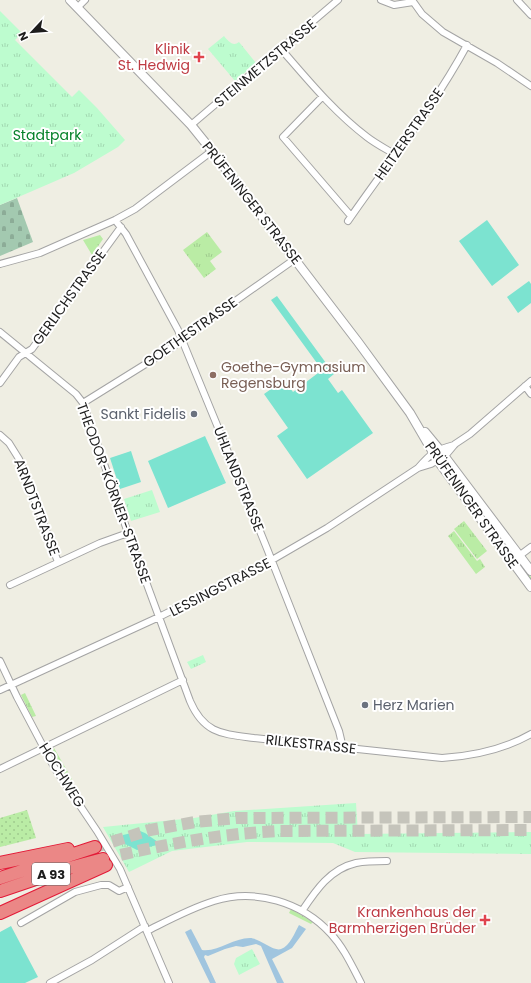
<svg xmlns="http://www.w3.org/2000/svg" width="531" height="983" font-family="Poppins,sans-serif">
	<defs>
		<pattern id="grass-tufts" width="24" height="20" patternUnits="userSpaceOnUse"><rect width="24" height="20" fill="#baeca5"/><path d="M3 7l-1-3M5 7V3M7 7l1-3M15 17l-1-3M17 17v-4M19 17l1-3" fill="none" stroke="#9fca8e"/></pattern>
		<pattern id="cemetery-stones" width="16" height="16" patternUnits="userSpaceOnUse"><rect width="16" height="16" fill="#a3c9b0"/><path d="M2 7V4a2 2 0 0 1 4 0v3zM10 15v-3a2 2 0 0 1 4 0v3z" fill="#8cac97"/></pattern>
		<pattern id="park-tufts" width="24" height="20" patternUnits="userSpaceOnUse"><rect width="24" height="20" fill="#bdfccf"/><path d="M3 7l-1-3M5 7V3M7 7l1-3M15 17l-1-3M17 17v-4M19 17l1-3" fill="none" stroke="#a2d8b1"/></pattern>
		<pattern id="garden-dots" width="8" height="8" patternUnits="userSpaceOnUse"><rect width="8" height="8" fill="#baeca5"/><path d="M2 2h.1M6 6h.1" fill="none" stroke="#9fca8e" stroke-width="1.8" stroke-linecap="round"/></pattern>
	</defs>
	<rect width="100%" height="100%" fill="#efeee3"/>
	<path fill="url(#grass-tufts)" d="M207,232L222,252L210,261L216,269L204,278L183,250Z
		M100,235L103,239L92,255L83,240Z
		M477,510L485,517L531,577V582Z
		M464,521L487,551L477,559L454,529Z
		M454,531L477,561L480,559L485,567L476,574L448,536Z
		M25,693L36,716L32,717L21,695Z
		M54,748L72,779L69,781L52,753Z
		M291,909L313,922L311,924L289,913Z"/>
	<path fill="url(#cemetery-stones)" d="M17,198L33,242L0,256V205Z"/>
	<path fill="url(#park-tufts)" d="M0,11L22,33L15,40L72,97L79,90L97,108L125,140L118,147L74,173L0,205Z
		M224,36C228,41 233,47 239,42L256,63L235,81L208,49Z
		M152,490L160,512L131,521L124,499Z
		M203,655L206,662L191,669L187,662Z
		M356,803L358,834L531,832V854L355,852L333,843L247,842L172,851L129,872L103,827L194,818L234,811Z
		M252,949L260,964L239,975L234,964L236,958Z"/>
	<path fill="url(#garden-dots)" d="M27,810L36,838L0,847V818Z"/>
	<path fill="#7ce3d0" d="M487,220L519,265L492,286L459,241Z
		M529,281L531,284V303L518,313L507,297Z
		M277,296L334,374L328,379L338,393L342,390L373,433L307,479L277,436L288,428L264,394L284,380L293,392L322,370L271,300Z
		M205,436L226,483L168,508L148,461Z
		M131,451L141,482L120,489L110,458Z
		M140,831L145,833L158,842L157,845L137,850L123,843L121,840L123,835Z
		M11,926L38,977L25,983H0V932Z"/>
	<path fill="#a0c5df" d="M299,925L306,929L292,948L272,959L284,983H277L261,946L256,944L243,947L236,946L225,949L208,956L205,955L204,957L216,983H210L185,932L191,929L202,950C219,952 233,938 250,938C259,938 274,952 281,949C290,946 295,932 299,925Z"/>
	<g fill="none" stroke-linecap="round" stroke-linejoin="round">
		<path stroke="#c5c4bb" stroke-width="12" stroke-dasharray="12 6" stroke-linecap="butt" d="M95,847L150,830L195,822L237,818L531,817
			M103,859C162,845 217,834 278,831L531,830"/>
		<defs>
			<path id="minor" d="M381,0L394,5L413,2
				M412,0L422,14L443,32L497,63L531,86
				M517,0L531,15
				M77,8L85,0
				M281,49C308,80 334,112 367,137C376,144 386,149 396,155
				M322,97L283,137L351,216
				M191,125L338,0
				M115,220L126,234L178,330L217,425L268,551L339,731L343,748
				M348,221C388,163 433,108 467,45
				M0,264L40,253L115,220L135,209L212,151
				M0,332L76,394L83,403L128,533L190,701C204,734 223,734 254,738L442,758C474,756 503,750 531,734
				M0,383L19,357L32,349L121,227
				M525,386L531,394
				M83,403L173,347L187,335L295,259
				M0,435L9,443L19,459L58,562
				M418,468C431,453 435,450 454,445
				M519,556L531,547
				M10,585L100,543L128,533
				M0,661L17,697L54,767L97,831L120,869L169,983
				M0,690L159,617L272,560L327,528L418,468L431,464L445,456L455,444L470,434L531,381
				M0,769L183,680
				M302,911C316,890 330,869 356,863C366,861 377,861 387,861
				M21,923L75,892L101,885H109L119,891L128,887
				M147,931C169,920 191,908 214,901C255,888 302,902 331,934C344,948 352,966 361,983
				M50,983L92,960L145,926"/>
			<path id="tertiary" d="M70,0L191,125L212,151L358,342L410,413L438,461L531,587
				M425,432L439,449L531,571"/>
			<path id="motorway" d="M0,863L68,849
				M0,878L95,847
				M0,891L62,870L103,859
				M0,913L106,865"/>
		</defs>
		<use href="#minor" stroke="#a4a4a4" stroke-width="8"/>
		<use href="#tertiary" stroke="#a4a4a4" stroke-width="10"/>
		<use href="#motorway" stroke="#e31a37" stroke-width="14"/>
		<use href="#minor" stroke="#fff" stroke-width="6"/>
		<use href="#tertiary" stroke="#fff" stroke-width="8"/>
		<use href="#motorway" stroke="#eb8786" stroke-width="12"/>
	</g>
	<g fill="#e0444e" stroke="#fff" stroke-width="1.5">
		<path d="M197 51h4v4h4v4h-4v4h-4v-4h-4v-4h4z"/>
		<path d="M483 914h4v4h4v4h-4v4h-4v-4h-4v-4h4z"/>
	</g>
	<circle fill="#8d6e63" stroke="#fff" stroke-width="1.5" cx="213" cy="375" r="4"/>
	<g fill="#6b7280" stroke="#fff" stroke-width="1.5">
		<circle cx="194" cy="414" r="4"/>
		<circle cx="365" cy="705" r="4"/>
	</g>
	<g text-anchor="middle" dominant-baseline="central" stroke-width="4" stroke-linejoin="round" paint-order="stroke">
		<rect fill="#fff" stroke="#616161" stroke-width="1" x="32" y="863" width="38" height="22" rx="3"/>
		<g font-size="13" font-weight="bold" fill="#1d1d1d">
			<text x="51" y="874">A 93</text>
		</g>
		<g font-size="14" fill="#be3a42" stroke="#fff" text-anchor="end">
			<text x="190" y="49">Klinik<tspan x="190" dy="16">St. Hedwig</tspan></text>
			<text x="476" y="912">Krankenhaus der<tspan x="476" dy="16">Barmherzigen Brüder</tspan></text>
		</g>
		<g font-size="14" fill="#1d1d1d" stroke="#fff">
			<text transform="translate(265 63) rotate(-40)">STEINMETZSTRASSE</text>
			<text transform="translate(409 134) rotate(-55)">HEITZERSTRASSE</text>
			<text transform="translate(252 203) rotate(52)">PRÜFENINGER STRASSE</text>
			<text transform="translate(69 297) rotate(-54)">GERLICHSTRASSE</text>
			<text transform="translate(190 332) rotate(-35)">GOETHESTRASSE</text>
			<text transform="translate(239 479) rotate(68)">UHLANDSTRASSE</text>
			<text transform="translate(114 493) rotate(70)">THEODOR-KÖRNER-STRASSE</text>
			<text transform="translate(472 505) rotate(55)">PRÜFENINGER STRASSE</text>
			<text transform="translate(37 507) rotate(69)">ARNDTSTRASSE</text>
			<text transform="translate(220 587) rotate(-27)">LESSINGSTRASSE</text>
			<text transform="translate(311 744) rotate(6)">RILKESTRASSE</text>
			<text transform="translate(62 775) rotate(58)">HOCHWEG</text>
		</g>
		<g font-size="14" fill="#058129" stroke="#fff">
			<text x="47" y="135">Stadtpark</text>
		</g>
		<g font-size="14" fill="#785e54" stroke="#fff" text-anchor="start">
			<text x="221" y="367">Goethe-Gymnasium<tspan x="221" dy="16">Regensburg</tspan></text>
		</g>
		<g font-size="14" fill="#5b616d" stroke="#fff" text-anchor="end">
			<text x="186" y="414">Sankt Fidelis</text>
			<text x="373" y="705" text-anchor="start">Herz Marien</text>
		</g>
	</g>
	<g transform="translate(32 32) rotate(244)" stroke="#ffffff" stroke-width="3" paint-order="stroke">
	<path d="M0-3L7 15L0 10L-7 15Z" fill="#1d1d1d"/>
	<text y="-6" font-size="11" font-weight="bold" text-anchor="middle" fill="#1d1d1d">N</text>
	</g>
</svg>
